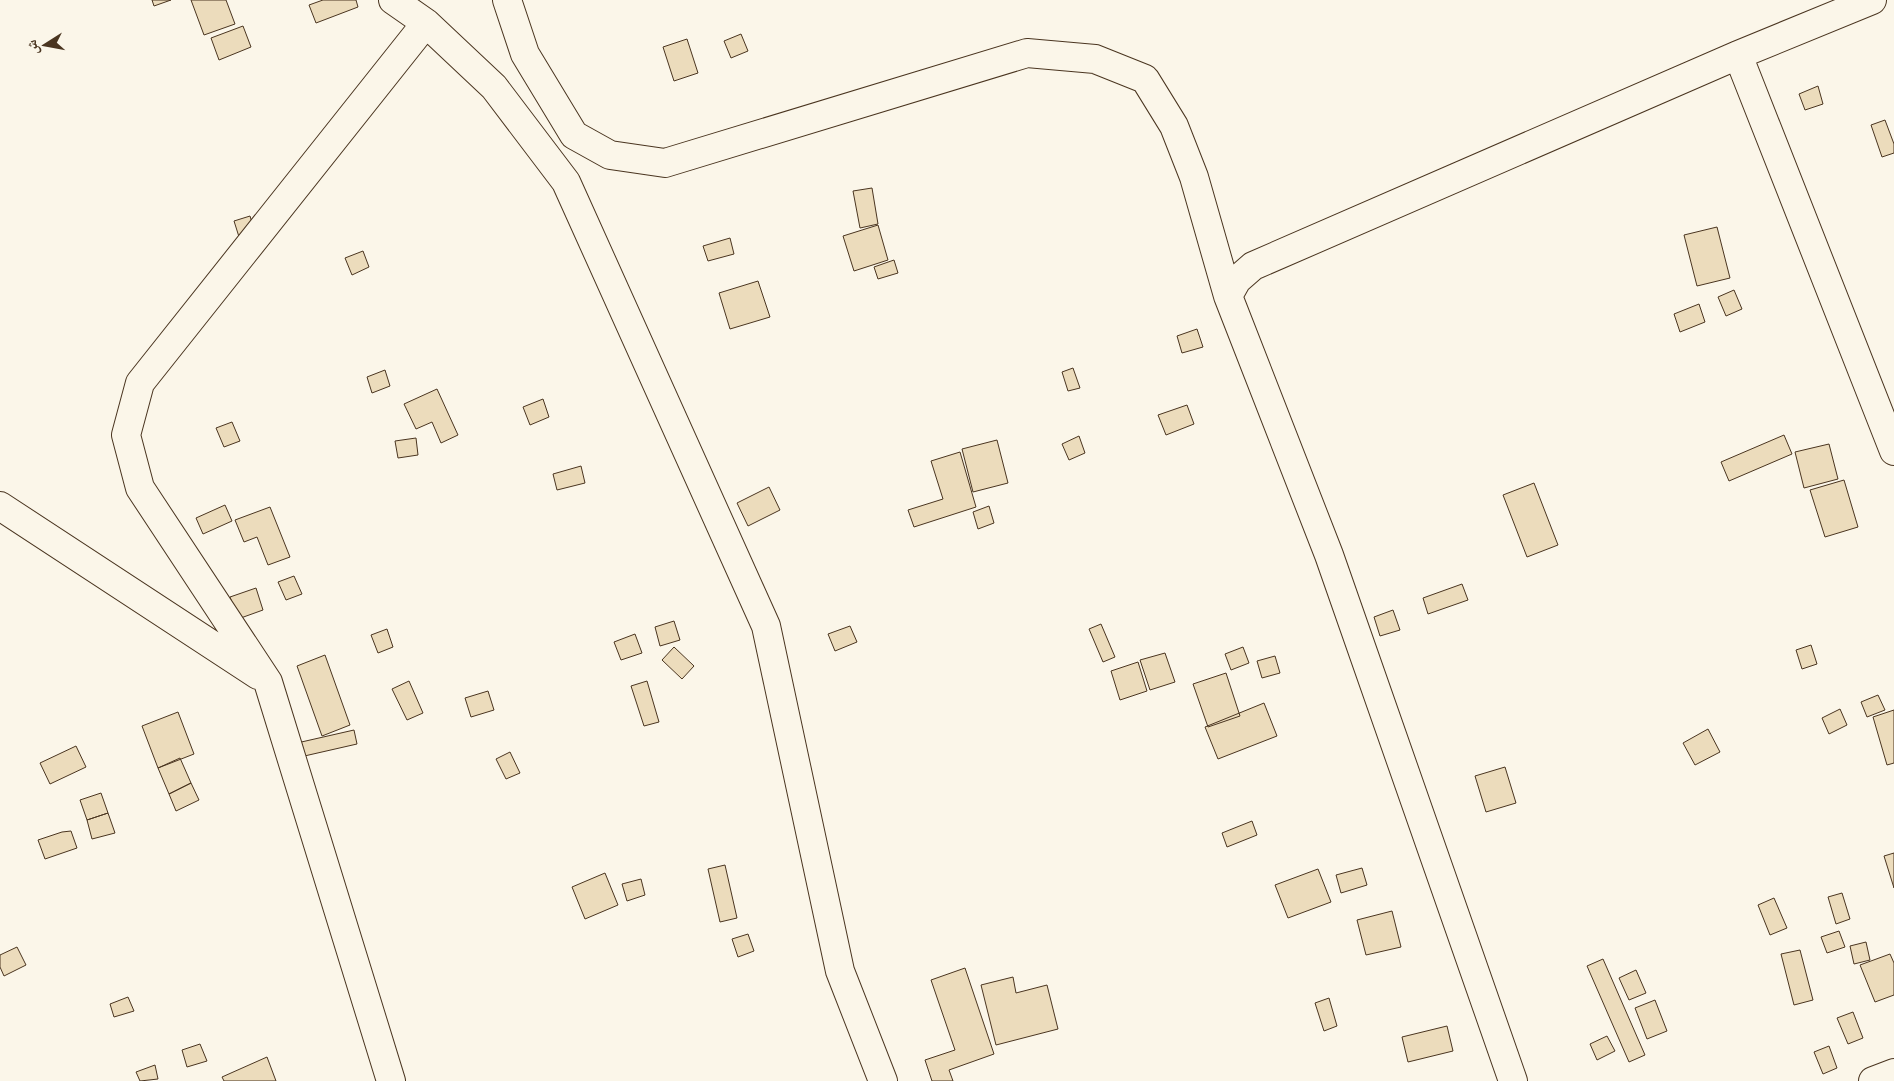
<svg xmlns="http://www.w3.org/2000/svg" width="1894" height="1081" font-family="'IBM Plex Serif','Noto Naskh Arabic',serif">
	<rect width="100%" height="100%" fill="#fbf6e9"/>
	<path fill="#ecdcbc" stroke="#4a3520" d="M152,0H171L154,6Z
		M191,0H226L235,24L204,35Z
		M323,0H356L358,7L316,23L309,5Z
		M243,26L251,47L219,60L211,38Z
		M741,34L748,51L731,58L724,41Z
		M687,39L698,73L674,81L663,47Z
		M1818,86L1823,104L1805,110L1799,94Z
		M1885,120L1894,144V153L1882,157L1871,125Z
		M872,188L878,224L860,228L853,191Z
		M250,216L256,236L240,240L234,221Z
		M878,225L888,260L854,271L843,236Z
		M1717,227L1730,278L1697,286L1684,235Z
		M730,238L734,254L708,261L703,246Z
		M363,251L369,267L352,275L345,258Z
		M894,260L898,273L878,279L874,267Z
		M758,281L770,317L730,329L719,293Z
		M1734,290L1742,309L1726,316L1718,297Z
		M1699,304L1705,322L1680,332L1674,314Z
		M1197,329L1203,347L1182,353L1177,336Z
		M1073,368L1080,388L1068,391L1062,372Z
		M385,370L390,386L372,393L367,377Z
		M437,389L458,435L441,443L432,422L416,429L404,404Z
		M543,399L549,417L530,425L523,407Z
		M1187,405L1194,424L1166,435L1158,415Z
		M232,422L240,441L224,447L216,428Z
		M1784,435L1792,454L1729,481L1721,462Z
		M1079,436L1085,453L1069,460L1062,444Z
		M416,438L418,455L398,458L395,441Z
		M997,440L1008,483L973,492L962,449Z
		M1829,444L1838,479L1804,488L1795,452Z
		M960,452L976,507L914,527L908,510L943,499L931,461Z
		M581,466L585,483L557,490L553,474Z
		M1844,480L1858,527L1825,537L1810,490Z
		M1534,483L1558,545L1527,557L1503,495Z
		M769,487L780,510L748,526L737,503Z
		M225,505L232,521L203,534L196,518Z
		M989,506L994,523L978,529L973,512Z
		M270,507L290,557L268,565L257,537L244,542L235,520Z
		M294,576L302,594L286,600L278,582Z
		M1462,584L1468,600L1428,614L1423,598Z
		M256,588L263,610L238,619L230,597Z
		M1393,610L1400,630L1380,636L1374,617Z
		M674,621L680,640L660,646L655,627Z
		M1101,624L1115,657L1103,662L1089,629Z
		M850,626L857,642L835,651L828,634Z
		M387,629L393,647L378,653L371,635Z
		M635,634L642,653L621,660L614,642Z
		M1811,645L1817,664L1802,669L1796,650Z
		M674,647L694,666L682,679L662,660Z
		M1243,647L1249,663L1231,670L1225,654Z
		M1165,653L1175,682L1150,690L1140,660Z
		M325,655L350,725L322,736L297,666Z
		M1275,656L1280,673L1262,678L1257,661Z
		M1138,662L1147,691L1120,700L1111,671Z
		M1226,673L1240,716L1208,727L1193,684Z
		M409,681L423,713L407,720L392,689Z
		M647,681L659,722L644,726L631,686Z
		M488,691L494,710L471,717L465,698Z
		M1878,695L1885,710L1867,717L1861,702Z
		M1264,703L1277,736L1218,759L1205,727Z
		M1840,709L1847,725L1829,734L1822,718Z
		M1894,710V763L1887,765L1873,717Z
		M178,712L194,754L158,768L142,726Z
		M1708,729L1720,752L1695,765L1683,743Z
		M354,730L357,744L300,757L297,743Z
		M76,746L86,767L50,784L40,763Z
		M510,752L520,773L506,779L496,759Z
		M180,758L191,783L169,794L158,768Z
		M1505,767L1516,803L1486,812L1475,776Z
		M191,783L199,800L176,811L169,794Z
		M101,793L108,813L87,820L80,800Z
		M108,813L115,833L92,839L87,820Z
		M1252,821L1257,835L1227,847L1222,833Z
		M71,831L77,848L45,859L38,840L62,832Z
		M1894,853V888L1884,856Z
		M725,865L737,918L720,922L708,869Z
		M1362,868L1367,885L1341,893L1336,875Z
		M1318,869L1331,902L1288,918L1275,885Z
		M605,873L618,905L585,919L572,887Z
		M641,879L645,895L627,901L622,884Z
		M1842,893L1850,919L1836,924L1828,897Z
		M1774,898L1787,928L1770,935L1758,905Z
		M1392,911L1401,947L1366,955L1357,920Z
		M1839,931L1845,947L1827,953L1821,937Z
		M748,934L754,951L738,957L732,939Z
		M1866,942L1870,960L1854,964L1850,946Z
		M17,947L26,965L4,976L0,967V955Z
		M1800,950L1813,1000L1794,1005L1781,954Z
		M1890,954L1894,963V995L1875,1002L1860,965Z
		M1603,959L1645,1055L1629,1062L1587,966Z
		M965,968L994,1054L949,1070L953,1081H932L925,1060L955,1050L931,980Z
		M1636,970L1646,993L1629,1000L1619,978Z
		M1013,977L1016,993L1047,985L1058,1029L996,1045L981,985Z
		M128,997L134,1011L114,1017L110,1004Z
		M1329,998L1337,1026L1324,1031L1315,1003Z
		M1655,1000L1667,1031L1647,1039L1635,1008Z
		M1853,1012L1863,1038L1848,1044L1837,1018Z
		M1447,1026L1453,1051L1408,1062L1402,1037Z
		M1607,1036L1615,1051L1597,1060L1590,1044Z
		M200,1044L207,1061L187,1067L182,1050Z
		M1829,1046L1837,1068L1823,1074L1814,1052Z
		M267,1057L276,1081H224L222,1077Z
		M155,1065L158,1079L140,1081L136,1072Z"/>
	<g fill="none" stroke-linecap="round" stroke-linejoin="round">
		<defs>
			<path id="street" d="M393,0L426,23L494,87L566,182L766,626L840,971L883,1081
				M507,0L525,54L574,135L610,155L665,163L1027,53L1095,59L1145,79L1174,126L1194,177L1228,296L1329,555L1513,1081
				M1738,55L1894,451
				M1228,296L1237,280L1253,266L1738,55L1872,0
				M0,506L258,675
				M391,1081L268,682L140,488L126,435L140,383L426,23
				M1873,1081L1894,1073"/>
		</defs>
		<use href="#street" stroke="#4a3520" stroke-width="30"/>
		<use href="#street" stroke="#fbf6e9" stroke-width="28"/>
	</g>
	<g transform="translate(45 45) rotate(259)" stroke="#fbf6e9" stroke-width="4" paint-order="stroke">
	<path d="M0-4L9 19L0 12L-9 19Z" fill="#4a3520"/>
	<text y="-8" font-size="14" font-weight="bold" text-anchor="middle" fill="#4a3520">ش</text>
	</g>
</svg>
